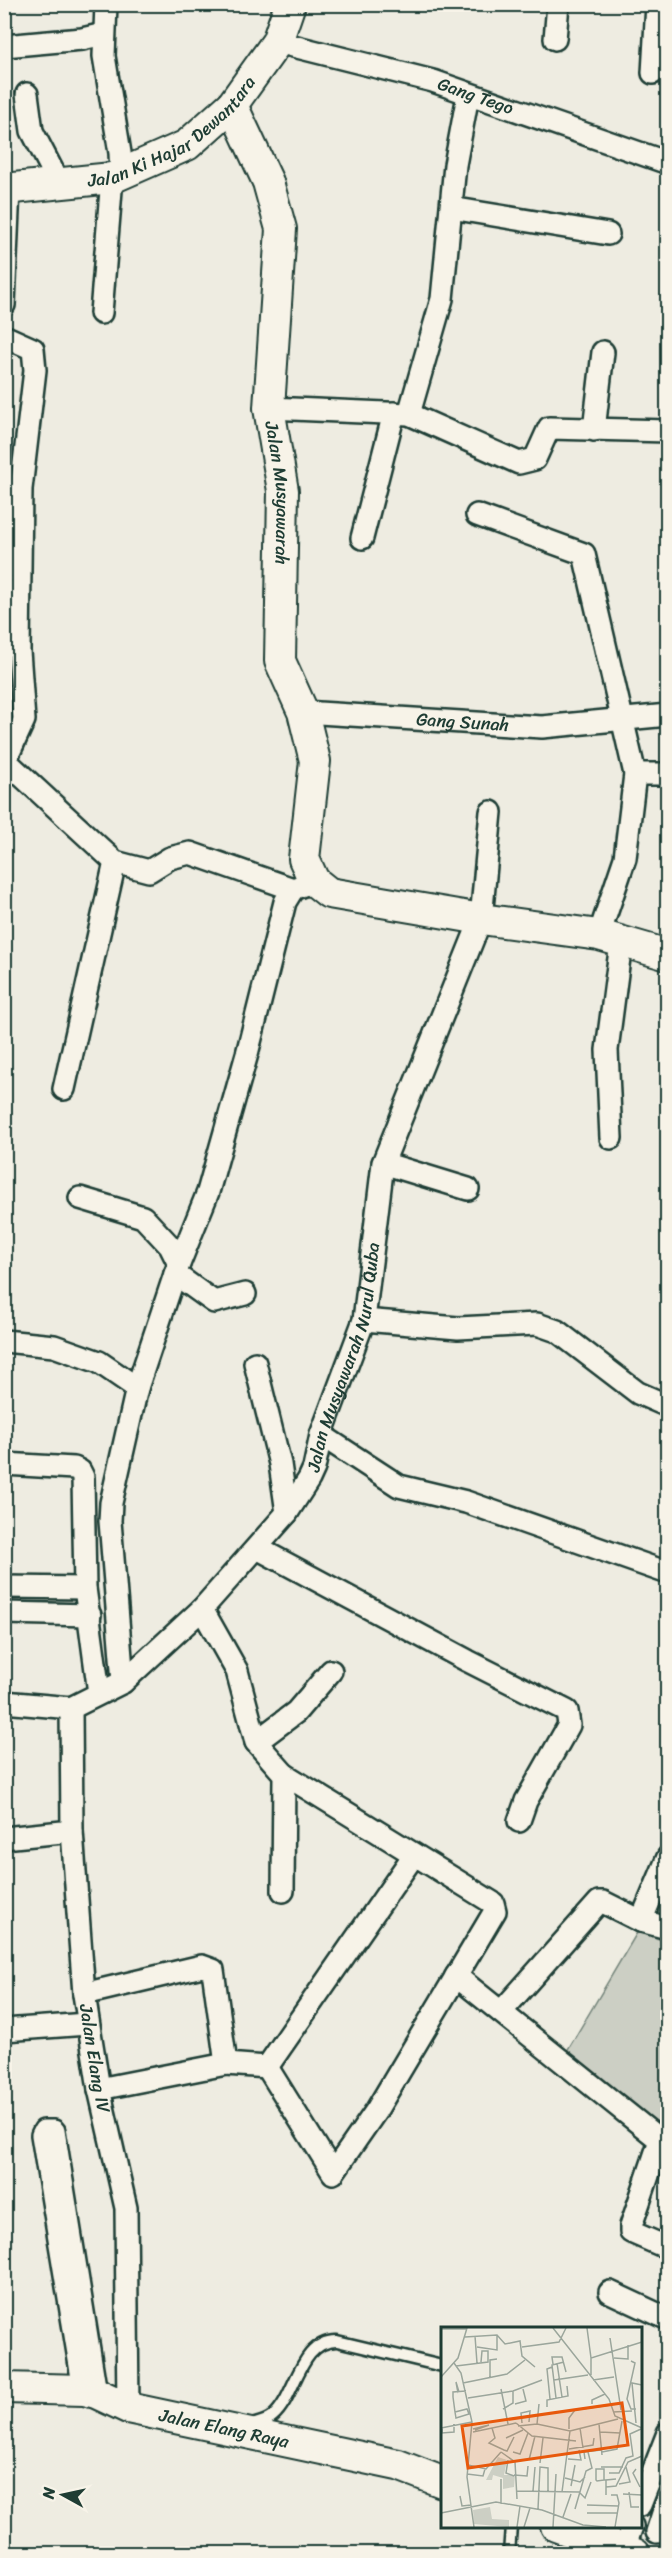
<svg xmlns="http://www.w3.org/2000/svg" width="672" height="2558" font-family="Sriracha,sans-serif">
	<rect width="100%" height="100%" fill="#eeece1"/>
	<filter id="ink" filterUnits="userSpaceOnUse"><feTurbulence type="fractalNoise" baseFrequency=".0167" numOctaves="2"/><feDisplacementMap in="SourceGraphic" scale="12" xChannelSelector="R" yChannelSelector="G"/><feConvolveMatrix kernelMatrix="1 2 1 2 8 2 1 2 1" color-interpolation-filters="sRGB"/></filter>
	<g filter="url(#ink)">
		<path fill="#cccfc4" stroke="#76867c" stroke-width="1.5" d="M638,1931L667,1942V2139L564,2056Z"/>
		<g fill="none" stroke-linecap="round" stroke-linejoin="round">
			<defs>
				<path id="lane" d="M252,2425C258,2423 268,2421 273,2416C296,2397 299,2340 337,2341L442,2366
					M509,2554L511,2526"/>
				<g id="street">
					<path d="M106,4L104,56L120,153L121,174"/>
					<path d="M555,39L558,4"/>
					<path id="s1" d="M277,42L433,81L668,163"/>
					<path d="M4,46L82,39L104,34"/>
					<path d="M653,73L657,4"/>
					<path d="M27,94L32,131L60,185"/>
					<path d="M451,208L608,234"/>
					<path d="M4,305L9,188"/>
					<path d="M101,313L112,178"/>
					<path d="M4,336L33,349L35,370L21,489L19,651L24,720L8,755L7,762L115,862L149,871L170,858L190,853L293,889"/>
					<path d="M269,408L409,414L519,463L535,459L549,428L668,431"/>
					<path d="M409,414L442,299L455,165L468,95"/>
					<path d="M594,430L603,352"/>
					<path d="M477,515L584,554L635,774L625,858L599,935"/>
					<path d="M362,538L394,413"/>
					<path id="s2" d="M303,712L542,727L668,715"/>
					<path d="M635,774H668"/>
					<path d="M64,1089L115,862"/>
					<path d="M611,1138L607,1050L621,943"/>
					<path d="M383,1163L468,1189"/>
					<path d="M80,1198L143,1217L170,1246L179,1264"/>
					<path d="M175,1274L214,1302L245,1294"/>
					<path d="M364,1320L458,1328L537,1324L557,1331L638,1393L668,1406"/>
					<path d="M4,1341L54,1346L99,1362L137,1388"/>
					<path d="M255,1363L280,1464L287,1513"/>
					<path d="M321,1435L399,1486L466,1502L668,1573"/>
					<path d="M4,1464L74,1468L80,1471L83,1477L85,1588L99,1693"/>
					<path d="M257,1548L468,1661L567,1711L569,1725L526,1801L519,1821"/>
					<path d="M4,1587L85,1588"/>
					<path d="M202,1609L237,1671L256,1742L284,1774L283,1891"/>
					<path d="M4,1613L90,1615"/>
					<path d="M123,1682L110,1521L111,1503L137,1388L175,1274L208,1192L247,1054L285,902L293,889L314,881"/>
					<path d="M4,1702L71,1708"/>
					<path id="s3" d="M71,1708L123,1682L202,1609L287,1513L309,1479L314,1468L321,1435L364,1320L383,1163L481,919L491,812"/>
					<path id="s4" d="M71,1708L72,1831L84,1994L99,2089L126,2208L128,2408"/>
					<path d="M256,1742L296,1712L331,1671"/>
					<path d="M4,1838L72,1831"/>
					<path d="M641,1921L668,1857"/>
					<path d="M456,1976L660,2140L631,2226V2232L668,2248"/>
					<path d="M84,1994L202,1966L213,1970L226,2064"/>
					<path d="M501,2012L599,1902H603L641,1921L668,1928"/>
					<path d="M4,2030L87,2024"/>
					<path d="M267,2067L333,2173L376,2111L495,1911L493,1903L284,1774"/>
					<path d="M267,2067L414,1855"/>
					<path d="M99,2089L226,2064L267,2067"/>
					<path d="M610,2292L668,2319"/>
					<path d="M84,2390L42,2135L44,2131H54L96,2393"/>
					<path d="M640,2505L668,2433"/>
					<path d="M657,2532L668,2498"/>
					<path d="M624,2549L632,2526"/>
				</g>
				<g id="secondary">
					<path id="s5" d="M232,105L268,182L281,229L269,408L283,491L280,661L303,712L315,761L304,859L314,881L329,893L481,919L599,935L668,955"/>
					<path id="s6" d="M4,189L112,178L187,145L232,105L277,42L290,4"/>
					<path id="s7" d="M4,2388L84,2390L96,2393L128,2408L398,2465L442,2482"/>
					<path d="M556,2526L635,2554"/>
				</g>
			</defs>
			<use href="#lane" stroke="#1f3d34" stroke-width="15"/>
			<use href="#street" stroke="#1f3d34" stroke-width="26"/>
			<use href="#secondary" stroke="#1f3d34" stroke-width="34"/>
			<use href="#lane" stroke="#f7f3e8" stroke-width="10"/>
			<use href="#street" stroke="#f7f3e8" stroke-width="21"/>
			<use href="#secondary" stroke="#f7f3e8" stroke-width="30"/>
		</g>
	</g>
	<g text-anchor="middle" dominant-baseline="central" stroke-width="4.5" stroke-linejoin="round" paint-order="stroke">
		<g font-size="18" fill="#1f3d34" stroke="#f7f3e8">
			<text stroke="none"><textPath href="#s1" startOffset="206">Gang Tego</textPath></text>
			<text stroke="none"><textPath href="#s6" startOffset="184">Jalan Ki Hajar Dewantara</textPath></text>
			<text stroke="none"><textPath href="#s5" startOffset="399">Jalan Musyawarah</textPath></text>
			<text stroke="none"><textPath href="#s2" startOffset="160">Gang Sunah</textPath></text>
			<text stroke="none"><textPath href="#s3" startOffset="462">Jalan Musyawarah Nurul Quba</textPath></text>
			<text stroke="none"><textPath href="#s4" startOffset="352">Jalan Elang IV</textPath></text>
			<text stroke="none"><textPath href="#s7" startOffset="226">Jalan Elang Raya</textPath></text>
		</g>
	</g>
	<g transform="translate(441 2327)">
		<rect width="201" height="201" fill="#eeece1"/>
		<path d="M57,130L66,133L63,148H74L73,160L62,162V151L52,148L51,153H45ZM49,180L51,192L68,193V200L33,197L32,183Z" fill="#cccfc4"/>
		<path fill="none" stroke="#9ba69c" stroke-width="1.5" d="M112,1L168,72L174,89L201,101M146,1L150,31M0,2H25M34,9L36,36M24,10L56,8L64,17L79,14L81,29L94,40M169,11L180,83M36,20L56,23V8M81,20L118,15L125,1M173,31L187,32V18M190,34L194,36L186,72L190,82H195M13,36L20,46L31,95L26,150L33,200M116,36L121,70M112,37L111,30H121L125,45M15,39L47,35V24H41L40,35M150,48V31L201,15M0,50L17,31L26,1M49,51V33L56,32M113,53L147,48M152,53L173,50M22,56L66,47L84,33M60,62L67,97M17,66L15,55L18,65M27,71L72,64L101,53M115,71L111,38L123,35M109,72L106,42L111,40M74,77L85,74L82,62M151,77V73L164,67M106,80V73L127,69L126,59M62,82L72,76V64M14,85L26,82L28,87L15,91L14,85L12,70V65L25,64M172,85L191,84M75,96L91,109L135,114M81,96L80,86L89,84L88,95M195,96L191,56L201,58M96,97L98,77M158,97L161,128M77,99L96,97L129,104L177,92M0,101L31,95M1,101V106L13,105V97M51,101L54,111L48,116L63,123L66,124L73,110M139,101L142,121M32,102L48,98L34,103M128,102V91L134,83L170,78M32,105L75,96M159,105L179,106M65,111L82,103M128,122L152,118L153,111M60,125L74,135L76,172M72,125L79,127L87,106M161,125L176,122L181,94M127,132L140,133L138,123M144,132L143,125L160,123M67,133L65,146L73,149M88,133L94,109M99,136L102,111M27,138L45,142L60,125M160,140H182M195,142L192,146L199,160M168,146H178L185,131L192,129L189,107L200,102M26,147L42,149L44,142M73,148L86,149L87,139M124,151L139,155L144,150M60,152V177M163,153V142H155V153L156,154L163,153H165M178,157L189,155L185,140M130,159L134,138M165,160L175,159L187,135L201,129M75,164L138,165L144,171L150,155M92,164L94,140M121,165L129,104M188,165L190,180H198M182,167L201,168M165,168V153L175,152M170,168H176L178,176L174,200M19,169L21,179L30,178M146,178L177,179M97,182L99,140L107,141V164M134,182L145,144L151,141L147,125M0,186L55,175L101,183L142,198L165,200M146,186H177M122,190L130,167M76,200L79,179M83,200L89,181M112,200L115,147"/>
		<path fill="#e8590c" fill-opacity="0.15" stroke="#e8590c" stroke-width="3" d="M181,76L187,118L27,141L21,99Z"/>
		<rect width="201" height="201" fill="none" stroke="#1f3d34" stroke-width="3"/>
	</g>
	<rect width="672" height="2558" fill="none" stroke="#f7f3e8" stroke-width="24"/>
	<rect x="12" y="12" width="648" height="2534" fill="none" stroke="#1f3d34" stroke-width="2" filter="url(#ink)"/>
	<g transform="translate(63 2495) rotate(278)" stroke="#f7f3e8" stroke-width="4.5" paint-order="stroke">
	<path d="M0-4.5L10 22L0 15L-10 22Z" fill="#1f3d34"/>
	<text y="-9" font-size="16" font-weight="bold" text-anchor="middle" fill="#1f3d34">N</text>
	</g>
</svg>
